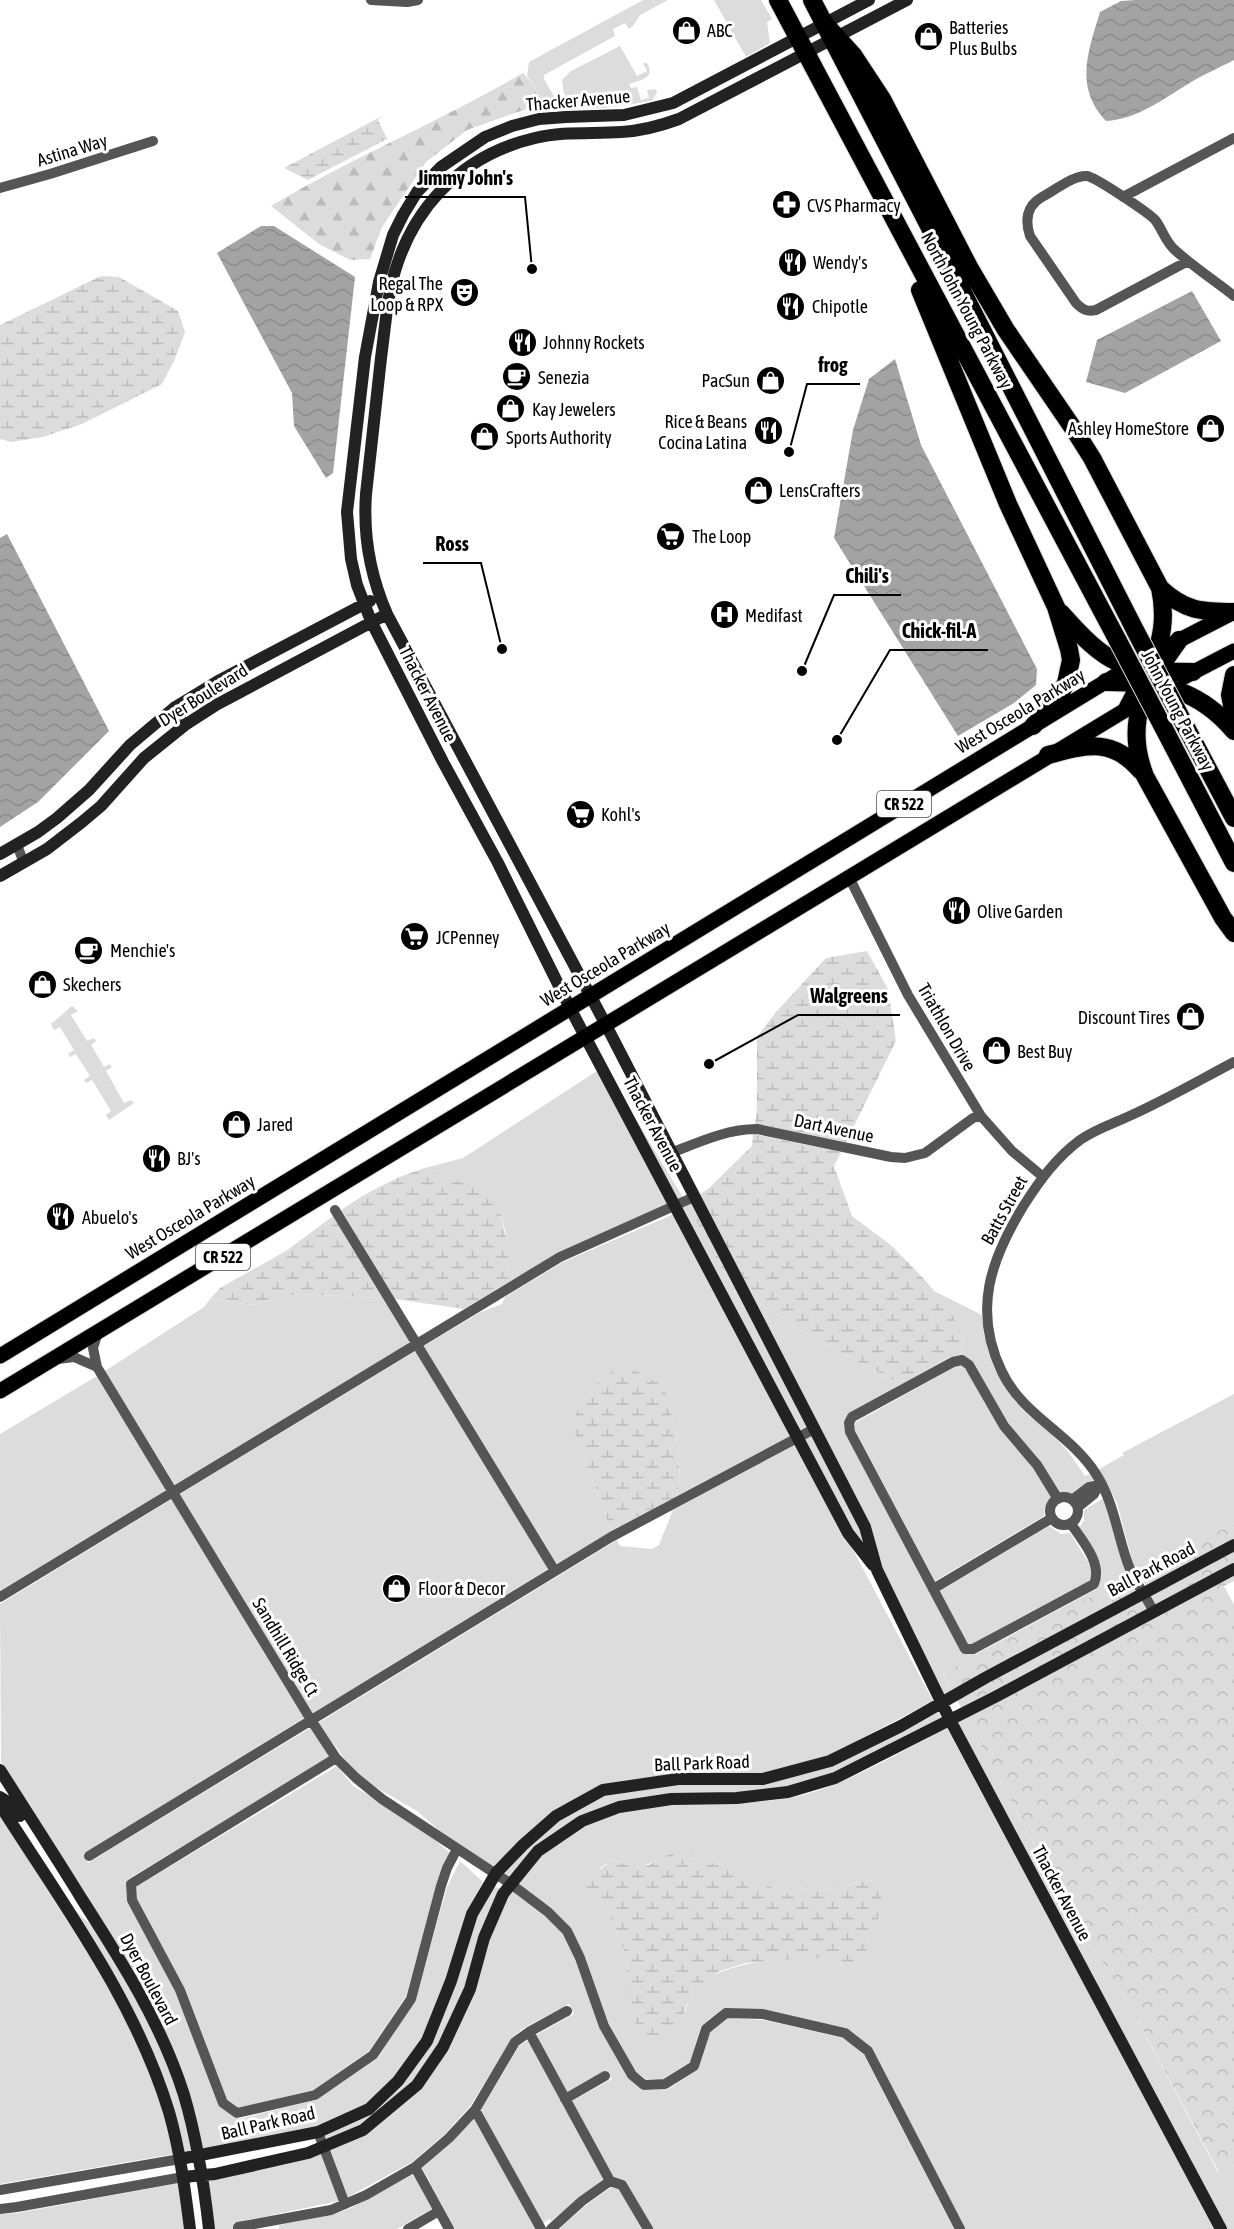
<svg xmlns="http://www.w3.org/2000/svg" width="1234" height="2229" font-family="'Asap Condensed',sans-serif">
	<defs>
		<pattern id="forest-firs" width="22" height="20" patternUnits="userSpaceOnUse" patternTransform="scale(1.5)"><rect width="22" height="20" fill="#dcdcdc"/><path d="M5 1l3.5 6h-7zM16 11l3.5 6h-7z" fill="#bbb"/></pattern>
		<pattern id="wetland-marsh" width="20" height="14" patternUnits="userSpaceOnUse" patternTransform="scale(1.5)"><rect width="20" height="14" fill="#dcdcdc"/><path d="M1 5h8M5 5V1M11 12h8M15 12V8" fill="none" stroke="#bbb"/></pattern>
		<pattern id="park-crowns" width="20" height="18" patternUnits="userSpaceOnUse" patternTransform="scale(1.5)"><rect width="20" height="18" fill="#dcdcdc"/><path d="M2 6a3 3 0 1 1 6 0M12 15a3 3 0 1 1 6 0" fill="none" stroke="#bbb"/></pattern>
		<pattern id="water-waves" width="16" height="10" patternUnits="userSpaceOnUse" patternTransform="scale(1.5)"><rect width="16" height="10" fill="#a3a3a3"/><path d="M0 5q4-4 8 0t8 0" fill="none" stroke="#8b8b8b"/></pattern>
	</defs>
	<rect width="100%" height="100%" fill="#fff"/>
	<path fill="#dcdcdc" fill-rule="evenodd" d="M643,0H668L640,15L633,26L629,29L625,23L613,29L615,36L544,75V79L554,96C550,108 544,114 531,111L532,107L538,99L535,86L527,76L529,62Z
		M714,0H761L772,19L767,22L770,43L746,57Z
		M620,46L637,76L647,71L643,63H647C656,78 641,80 629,84L631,88L637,87L641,100L649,98L647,90L656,89L657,92L652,101C636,103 586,114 573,105C564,100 563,90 562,80L571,71Z
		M72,1006L78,1011L71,1015L87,1041L94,1038L96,1041L91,1045L104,1067L110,1064L112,1067L106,1071L124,1103L131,1100L134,1103L109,1120L106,1115L111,1111L92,1080L86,1083L84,1080L90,1076L76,1054L70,1057L68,1054L74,1050L60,1027L54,1030L51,1024Z
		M597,1071L669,1204L510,1281C515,1254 506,1239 501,1213L425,1168L463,1158Z
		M617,1088L699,1224L736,1295L750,1297L820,1342L895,1381L909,1380L850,1413L844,1423L846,1434L966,1654H976L1097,1589C1111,1569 1089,1546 1079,1528L1084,1520V1510L1104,1498L1129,1577L943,1674L952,1691L941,1697Z
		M674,1214L792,1435L677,1496C684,1458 674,1423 664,1387L593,1386L571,1422L611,1531L557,1564L424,1346L481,1312L502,1304L505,1297L563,1262Z
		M934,1291L982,1315C984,1353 1000,1389 1028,1415C1037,1423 1048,1430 1056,1439C1068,1450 1076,1463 1085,1476L1090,1474L1094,1480L1086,1484L1073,1495L1060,1493L1008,1423L961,1355L963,1337Z
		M298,1294L383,1298L410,1342L175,1485L105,1371L204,1307L210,1299L251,1305Z
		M416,1351L548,1569L313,1713L180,1494Z
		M961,1366L965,1368L1052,1497L1045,1507L1044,1516L935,1581L855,1430L854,1425L856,1422L955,1367Z
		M97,1376L166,1490L0,1591V1434Z
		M1234,1394V1523L1138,1572L1133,1564L1117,1503L1099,1469L1124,1455L1122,1453Z
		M797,1444L933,1701L828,1756L762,1774L600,1786L489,1874L417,1811L358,1777L318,1723L617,1540L620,1546L652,1549L659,1545L673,1510Z
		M172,1499L304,1718L83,1854L88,1863L310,1728L330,1757L128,1879L126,1884L127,1900L176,1992L221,2107L239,2119L316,2100L377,2059L415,2001L447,1887L460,1861L483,1882L467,1912L447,1979L423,2038L395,2077L366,2104L316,2126L202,2150L188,2094L104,1923L1,1763L0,1604Z
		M1049,1526L1061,1534L1070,1533L1092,1568L1091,1580L972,1644H968L940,1591Z
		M938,1711L941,1718L832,1773L787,1787L736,1793H670L618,1801L579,1816L509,1878L501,1877L526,1849L559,1821L605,1796L679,1784H765Z
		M966,1718L1065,1901L1132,2010L1218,2172L1234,2165V2229H1227L955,1723Z
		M947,1728L1216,2229H965L870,2047L763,2009H722L701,2026L690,2062L663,2079H646L636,2072L609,2024L585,1957L519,1883C526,1874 533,1863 542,1855C578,1823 623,1808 671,1804C710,1800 749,1805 789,1798C841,1789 899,1752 947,1728ZM661,1857L790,1894L805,1887L819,1891L871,1880L882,1894L878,1911L843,1965C836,1963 828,1959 820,1958C791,1955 721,1963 699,1985C690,1994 685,2010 682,2023L626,1982L627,1958L607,1909L599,1899L600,1868L612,1860C632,1866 643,1870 661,1857Z
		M337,1766L353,1786L412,1820L451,1854L438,1883L406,1996L369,2051L313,2090L238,2108L227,2100L185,1988L137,1899L136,1887Z
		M10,1809L73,1909L94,1927L141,2006L163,2053L179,2096L193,2152L184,2153L155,2060Z
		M0,1814L95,1965L127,2021L146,2063L164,2113L174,2154L0,2184Z
		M493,1887L501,1888L466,1987L439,2044L414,2081L360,2125L326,2139L325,2135L369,2116L402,2084L477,1916Z
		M512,1891L545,1916L563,1934L575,1960L600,2028L645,2090L668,2089L697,2070L710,2032L728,2018L763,2020L844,2038L864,2055L954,2229H559L585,2206L613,2186L572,2101L612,2079L606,2070L567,2092L536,2035L574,2014L569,2004L522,2029L512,2038L471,2105L445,2134L412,2162L348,2197L330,2149L422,2088L507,1897Z
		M528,2040L603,2179L551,2221L549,2219L543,2223L481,2110L519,2046Z
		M474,2118L535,2229H455L422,2168L452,2142Z
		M321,2153L339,2201L233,2223L234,2229H214L208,2180Z
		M414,2174L433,2208L397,2229H279V2225L332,2215L351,2208Z
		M179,2183L185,2229H0V2214L18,2213Z"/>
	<path fill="url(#forest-firs)" d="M523,73L535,86L538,99L532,107L467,130L426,162L382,227L370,259L350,260L319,244L271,206C353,157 441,121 523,73Z"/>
	<path fill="url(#wetland-marsh)" d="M382,116L378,120L387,139L308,180L284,168Z
		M101,276L119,277L178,311L185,332L174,361L162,384L82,424L43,437L11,442L0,439V325Z
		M867,951L888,989L896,1041L846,1142L755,1124L757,1106V1037L776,1012L826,958Z
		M753,1134L841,1152L834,1166L852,1216L892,1246L926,1281L951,1313L963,1337L961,1355L950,1357L909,1380L895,1381L820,1342L750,1297L736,1295L686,1202L708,1189L752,1146Z
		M425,1168L478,1189L501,1213L504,1231L511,1247L513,1265L510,1281L464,1309L395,1299L341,1210C367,1192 395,1177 425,1168Z
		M333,1216L383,1298L298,1294L251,1305L210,1299L220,1288L286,1251Z
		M623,1364L664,1386C674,1423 684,1458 677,1496L611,1531L571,1422L593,1386Z
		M682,1852C720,1864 752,1882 790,1894L805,1887L819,1891L871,1880L882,1894L876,1931L861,1960L843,1965L821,1958L783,1960L746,1963L720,1971L699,1985L686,2006L682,2023L670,2036L650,2038L631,2019L626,1982L627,1958L607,1909L599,1899L587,1892L583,1883L612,1860L629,1865H649L661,1857Z"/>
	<path fill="url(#park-crowns)" d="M1234,1523V1539L1146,1586L1138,1572Z
		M1234,1551V1563L1156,1605L1151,1595Z
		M1234,1576V1581L1224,1586L1234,1605V2165L1219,2172L1132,2010L1065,1901L966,1718Z
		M1129,1577L1137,1590L952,1691L943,1673Z
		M1142,1600L1147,1609L961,1708L957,1700Z"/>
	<path fill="url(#water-waves)" d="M1136,0H1234V60C1219,68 1202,75 1188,84C1162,100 1137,119 1106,121C1074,87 1088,52 1100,12L1121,1Z
		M261,226H274L355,277L333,473L326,478L294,426L292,393L217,253Z
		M1192,291L1221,341L1125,393L1086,382L1097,340Z
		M895,359L921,445L1037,669L1036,685L1014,703L958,736L834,538L853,430L869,379Z
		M7,534L109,731L38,802L0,827V538Z"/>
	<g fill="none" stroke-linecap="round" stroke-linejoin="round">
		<defs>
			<path id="primary" d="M1170,645L1234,612
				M1184,677L1234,651
				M0,1356L1115,676
				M0,1391L1137,703"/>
			<path id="highway" d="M778,0L1118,641
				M812,0L925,218L1136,632
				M824,23L853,55L882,99L969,267L1006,330L1075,431L1092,458L1160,588C1171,640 1150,664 1128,707
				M920,290L1008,504L1056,607L1069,649L1071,660L1066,683L1057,700L1033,726
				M1160,588C1185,611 1201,612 1234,612
				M1061,613C1108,666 1122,672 1193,672
				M1179,640C1146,686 1123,719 1145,776L1223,918L1234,933
				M1234,675L1230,695L1234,715
				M1106,682C1159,682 1198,688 1234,731
				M1179,714L1234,818
				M1161,723L1234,863
				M1048,755C1087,745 1112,737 1141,771"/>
		</defs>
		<use href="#primary" stroke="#dbdbdb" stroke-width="17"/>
		<use href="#highway" stroke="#dbdbdb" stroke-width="20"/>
		<path stroke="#555" stroke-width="10" d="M371,0L407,2L418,0
			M0,188L50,174L153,141
			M1123,197L1234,138
			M1188,261L1096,310C1087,312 1083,310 1076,303L1030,236C1025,221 1026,206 1042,197C1054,191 1073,175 1087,176C1095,177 1151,214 1156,221C1163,231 1166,243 1176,251C1194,267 1215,281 1234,296
			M174,708L185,725
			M17,845L24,863
			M849,877L908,995L981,1116L1012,1151L1042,1176
			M671,1153C699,1142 727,1129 757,1129L891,1157L905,1158L925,1153L973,1118L981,1116
			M335,1210L555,1571
			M58,1359L74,1357L97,1367L93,1348L98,1332
			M97,1367L311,1720L336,1758L356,1778L382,1799L511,1884L548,1912L567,1931L580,1958L604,2026L632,2075L644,2085L665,2084L694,2066L706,2029L726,2013L763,2014L845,2033L868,2051L960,2229
			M1050 1511a14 14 0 1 1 28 0a14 14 0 1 1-28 0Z
			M1058,1499L1037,1465L1004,1426L969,1365L962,1360L953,1362L852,1417L849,1423L850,1432L965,1649H973L1094,1584C1103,1564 1082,1540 1071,1524
			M1072,1500L1089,1487L1102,1484
			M1078,1507L1094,1494L1098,1486
			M933,1589L1052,1518
			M0,1597L560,1257L694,1197
			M1154,1612C1146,1596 1134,1581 1128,1564C1117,1534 1114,1502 1096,1474C1071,1434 1023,1416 1002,1372C972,1310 991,1259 1024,1205C1040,1180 1056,1158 1080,1140C1094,1130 1109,1125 1125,1118C1162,1102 1198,1081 1234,1062
			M336,1758L131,1884L132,1900L180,1990L223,2103L237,2113L315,2095L373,2055L411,1999L441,1886L447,1868L457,1849
			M89,1856L611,1537L814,1429
			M529,2032L610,2181L582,2201L551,2229
			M565,2099L605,2076
			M475,2110L541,2229
			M318,2132L345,2204
			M415,2167L449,2229
			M610,2181L622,2185L648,2229
			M0,2190L180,2159
			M0,2209L17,2207L183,2177
			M238,2227L331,2210L366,2195L415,2167L449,2138L475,2110L515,2042L529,2032L567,2011
			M408,2229L439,2211"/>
		<path stroke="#222" stroke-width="12" d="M869,0L673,103L624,115L566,117L539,119L512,126L485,137L441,167L417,192L403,215L393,235L379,282L365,357L347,512L351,559L357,585L371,621L443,762L498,863L570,1008L848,1533L873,1565
			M907,0L679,119C660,126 641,131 621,132C593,134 563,131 535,138C458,156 406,213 390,291C386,313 384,336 381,358C376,403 371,449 366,494C363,536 370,575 387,614L606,1025L865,1527L877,1570L950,1720L1221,2229
			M0,854L38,832L57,818L89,790L130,745L174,708L220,680L370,601
			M0,876L47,849L82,822L101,806L144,758L185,725L216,705L387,614
			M0,1770C28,1814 56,1857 83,1901C122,1962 162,2025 184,2095C197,2139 204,2184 209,2229
			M0,1797L13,1805L20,1816
			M0,1805C62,1903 135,2000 169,2112C180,2150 185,2190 190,2229
			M180,2159L318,2132L369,2109L398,2081L427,2041L451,1981L472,1914L496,1873L523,1845L556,1816L603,1790L678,1779H763L830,1761L901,1726L985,1678L1234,1545
			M183,2177L215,2174L308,2153L363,2130L417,2085L443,2047L470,1989L484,1938L503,1894L538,1851L582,1821L619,1807L671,1799L737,1798L788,1792L835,1778L995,1697L1234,1569"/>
		<use href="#primary" stroke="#000" stroke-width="15"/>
		<use href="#highway" stroke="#000" stroke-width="18"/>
		<defs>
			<path id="highway-bridge" d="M1136,632L1179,714
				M1118,641L1161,723"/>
		</defs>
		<use href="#highway-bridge" stroke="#dbdbdb" stroke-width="20" stroke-linecap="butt"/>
		<use href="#highway-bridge" stroke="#000" stroke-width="18"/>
	</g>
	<defs>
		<symbol id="shop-disc" viewBox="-11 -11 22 22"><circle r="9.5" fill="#000" stroke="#fff"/><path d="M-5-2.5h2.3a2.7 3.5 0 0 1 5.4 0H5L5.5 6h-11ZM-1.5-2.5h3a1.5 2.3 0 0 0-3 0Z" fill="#fff"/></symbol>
		<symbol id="pharmacy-disc" viewBox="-11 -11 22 22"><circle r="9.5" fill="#000" stroke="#fff"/><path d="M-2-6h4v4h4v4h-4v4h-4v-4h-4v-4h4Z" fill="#fff"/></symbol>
		<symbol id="restaurant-disc" viewBox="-11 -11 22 22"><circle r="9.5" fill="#000" stroke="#fff"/><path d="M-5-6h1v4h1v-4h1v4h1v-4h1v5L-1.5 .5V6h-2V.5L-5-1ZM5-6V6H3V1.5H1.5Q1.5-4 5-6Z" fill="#fff"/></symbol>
		<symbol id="theatre-disc" viewBox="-11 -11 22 22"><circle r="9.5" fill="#000" stroke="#fff"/><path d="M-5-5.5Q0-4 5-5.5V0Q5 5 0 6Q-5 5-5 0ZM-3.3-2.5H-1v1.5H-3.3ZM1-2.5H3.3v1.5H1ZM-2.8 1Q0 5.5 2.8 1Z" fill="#fff"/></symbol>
		<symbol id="cafe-disc" viewBox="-11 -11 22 22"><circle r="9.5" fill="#000" stroke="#fff"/><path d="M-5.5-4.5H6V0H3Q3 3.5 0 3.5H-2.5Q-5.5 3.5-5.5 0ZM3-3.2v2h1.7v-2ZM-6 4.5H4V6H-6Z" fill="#fff"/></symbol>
		<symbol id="supermarket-disc" viewBox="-11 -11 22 22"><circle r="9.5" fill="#000" stroke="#fff"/><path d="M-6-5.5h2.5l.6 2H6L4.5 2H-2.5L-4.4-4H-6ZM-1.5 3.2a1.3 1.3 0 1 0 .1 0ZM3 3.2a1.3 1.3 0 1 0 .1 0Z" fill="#fff"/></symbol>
		<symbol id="hospital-disc" viewBox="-11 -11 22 22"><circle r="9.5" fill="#000" stroke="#fff"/><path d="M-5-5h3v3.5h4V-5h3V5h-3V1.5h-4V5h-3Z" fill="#fff"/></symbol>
	</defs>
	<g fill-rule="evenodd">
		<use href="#shop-disc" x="670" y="14" width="33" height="33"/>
		<use href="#shop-disc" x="912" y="20" width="33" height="33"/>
		<use href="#pharmacy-disc" x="770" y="188" width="33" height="33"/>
		<use href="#restaurant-disc" x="776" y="246" width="33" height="33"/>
		<use href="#theatre-disc" x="448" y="276" width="33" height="33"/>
		<use href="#restaurant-disc" x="774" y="290" width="33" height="33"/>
		<use href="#restaurant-disc" x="506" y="326" width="33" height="33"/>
		<use href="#cafe-disc" x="500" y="360" width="33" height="33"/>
		<use href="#shop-disc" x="754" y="364" width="33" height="33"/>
		<use href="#shop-disc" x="494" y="392" width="33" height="33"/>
		<use href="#shop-disc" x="1194" y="412" width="33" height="33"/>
		<use href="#restaurant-disc" x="752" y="414" width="33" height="33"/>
		<use href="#shop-disc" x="468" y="420" width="33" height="33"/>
		<use href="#shop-disc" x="742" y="474" width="33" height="33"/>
		<use href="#supermarket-disc" x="654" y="520" width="33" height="33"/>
		<use href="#hospital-disc" x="708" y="598" width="33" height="33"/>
		<use href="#supermarket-disc" x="564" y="798" width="33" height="33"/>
		<use href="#restaurant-disc" x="940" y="894" width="33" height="33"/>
		<use href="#supermarket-disc" x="398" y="920" width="33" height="33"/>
		<use href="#cafe-disc" x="72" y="934" width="33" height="33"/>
		<use href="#shop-disc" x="26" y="968" width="33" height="33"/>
		<use href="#shop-disc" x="1174" y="1000" width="33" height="33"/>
		<use href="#shop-disc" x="980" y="1034" width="33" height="33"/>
		<use href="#shop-disc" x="220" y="1108" width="33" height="33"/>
		<use href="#restaurant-disc" x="140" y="1142" width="33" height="33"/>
		<use href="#restaurant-disc" x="44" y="1200" width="33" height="33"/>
		<use href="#shop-disc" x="380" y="1572" width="33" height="33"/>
	</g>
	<g text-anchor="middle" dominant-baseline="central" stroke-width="6" stroke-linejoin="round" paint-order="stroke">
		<g fill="#fff" stroke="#4c4c4c" stroke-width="1.5">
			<rect x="877" y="791" width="54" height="26" rx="4.5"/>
			<rect x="196" y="1244" width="54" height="26" rx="4.5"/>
		</g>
		<g font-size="16" font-weight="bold" fill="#000">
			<text x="904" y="804">CR 522</text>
			<text x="223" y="1257">CR 522</text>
		</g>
		<g font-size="18" fill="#000" stroke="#fff" text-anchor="start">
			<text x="949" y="27">Batteries<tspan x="949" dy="21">Plus Bulbs</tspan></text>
			<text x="707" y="30">ABC</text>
			<text x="807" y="205">CVS Pharmacy</text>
			<text x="813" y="262">Wendy's</text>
			<text x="443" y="283" text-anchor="end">Regal The<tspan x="443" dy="21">Loop &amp; RPX</tspan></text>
			<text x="812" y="306">Chipotle</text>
			<text x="543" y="342">Johnny Rockets</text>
			<text x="538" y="377">Senezia</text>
			<text x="750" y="380" text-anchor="end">PacSun</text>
			<text x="532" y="409">Kay Jewelers</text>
			<text x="747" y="421" text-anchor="end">Rice &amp; Beans<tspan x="747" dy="21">Cocina Latina</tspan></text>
			<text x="1189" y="428" text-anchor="end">Ashley HomeStore</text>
			<text x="506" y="437">Sports Authority</text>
			<text x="779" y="490">LensCrafters</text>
			<text x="692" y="536">The Loop</text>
			<text x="745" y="615">Medifast</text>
			<text x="601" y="814">Kohl's</text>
			<text x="977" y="911">Olive Garden</text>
			<text x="436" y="937">JCPenney</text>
			<text x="110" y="950">Menchie's</text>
			<text x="63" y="984">Skechers</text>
			<text x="1170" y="1017" text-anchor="end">Discount Tires</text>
			<text x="1017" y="1051">Best Buy</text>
			<text x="257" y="1124">Jared</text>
			<text x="177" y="1158">BJ's</text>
			<text x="82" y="1217">Abuelo's</text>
			<text x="418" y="1588">Floor &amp; Decor</text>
		</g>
		<g font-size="18" fill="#000" stroke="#fff">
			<text transform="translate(578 100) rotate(-5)">Thacker Avenue</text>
			<text transform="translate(72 150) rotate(-17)">Astina Way</text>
			<text transform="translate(967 310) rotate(62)">North John Young Parkway</text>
			<text transform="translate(428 694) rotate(63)">Thacker Avenue</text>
			<text transform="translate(203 695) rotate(-32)">Dyer Boulevard</text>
			<text transform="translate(1178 710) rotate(62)">John Young Parkway</text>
			<text transform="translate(1020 711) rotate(-31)">West Osceola Parkway</text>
			<text transform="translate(605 964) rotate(-31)">West Osceola Parkway</text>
			<text transform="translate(947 1027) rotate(60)">Triathlon Drive</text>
			<text transform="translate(653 1124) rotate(62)">Thacker Avenue</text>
			<text transform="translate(834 1128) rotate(12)">Dart Avenue</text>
			<text transform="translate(1004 1210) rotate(-61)">Batts Street</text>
			<text transform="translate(190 1217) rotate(-31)">West Osceola Parkway</text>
			<text transform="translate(1151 1569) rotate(-28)">Ball Park Road</text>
			<text transform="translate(286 1647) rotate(59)">Sandhill Ridge Ct</text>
			<text transform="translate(702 1763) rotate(-2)">Ball Park Road</text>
			<text transform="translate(1062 1893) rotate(62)">Thacker Avenue</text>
			<text transform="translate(149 1979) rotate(62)">Dyer Boulevard</text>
			<text transform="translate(268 2123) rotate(-13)">Ball Park Road</text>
		</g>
	</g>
	<path fill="none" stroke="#000" stroke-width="2" d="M532 269L525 197H405M789 452L807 384H860M502 649L481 563H423M802 671L834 595H901M837 740L890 650H988M709 1064L798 1015H900"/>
	<g fill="#000" stroke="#fff" stroke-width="2">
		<circle cx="532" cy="269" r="6"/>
		<circle cx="789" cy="452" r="6"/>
		<circle cx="502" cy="649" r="6"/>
		<circle cx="802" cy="671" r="6"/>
		<circle cx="837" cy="740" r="6"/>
		<circle cx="709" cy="1064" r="6"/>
	</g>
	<g font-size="20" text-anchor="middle" font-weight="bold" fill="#000" stroke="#fff" stroke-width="6" stroke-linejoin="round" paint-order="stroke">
		<text x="465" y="185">Jimmy John's</text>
		<text x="833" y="372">frog</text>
		<text x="452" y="551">Ross</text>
		<text x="867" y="583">Chili's</text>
		<text x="939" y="638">Chick-fil-A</text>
		<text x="849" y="1003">Walgreens</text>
	</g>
</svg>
